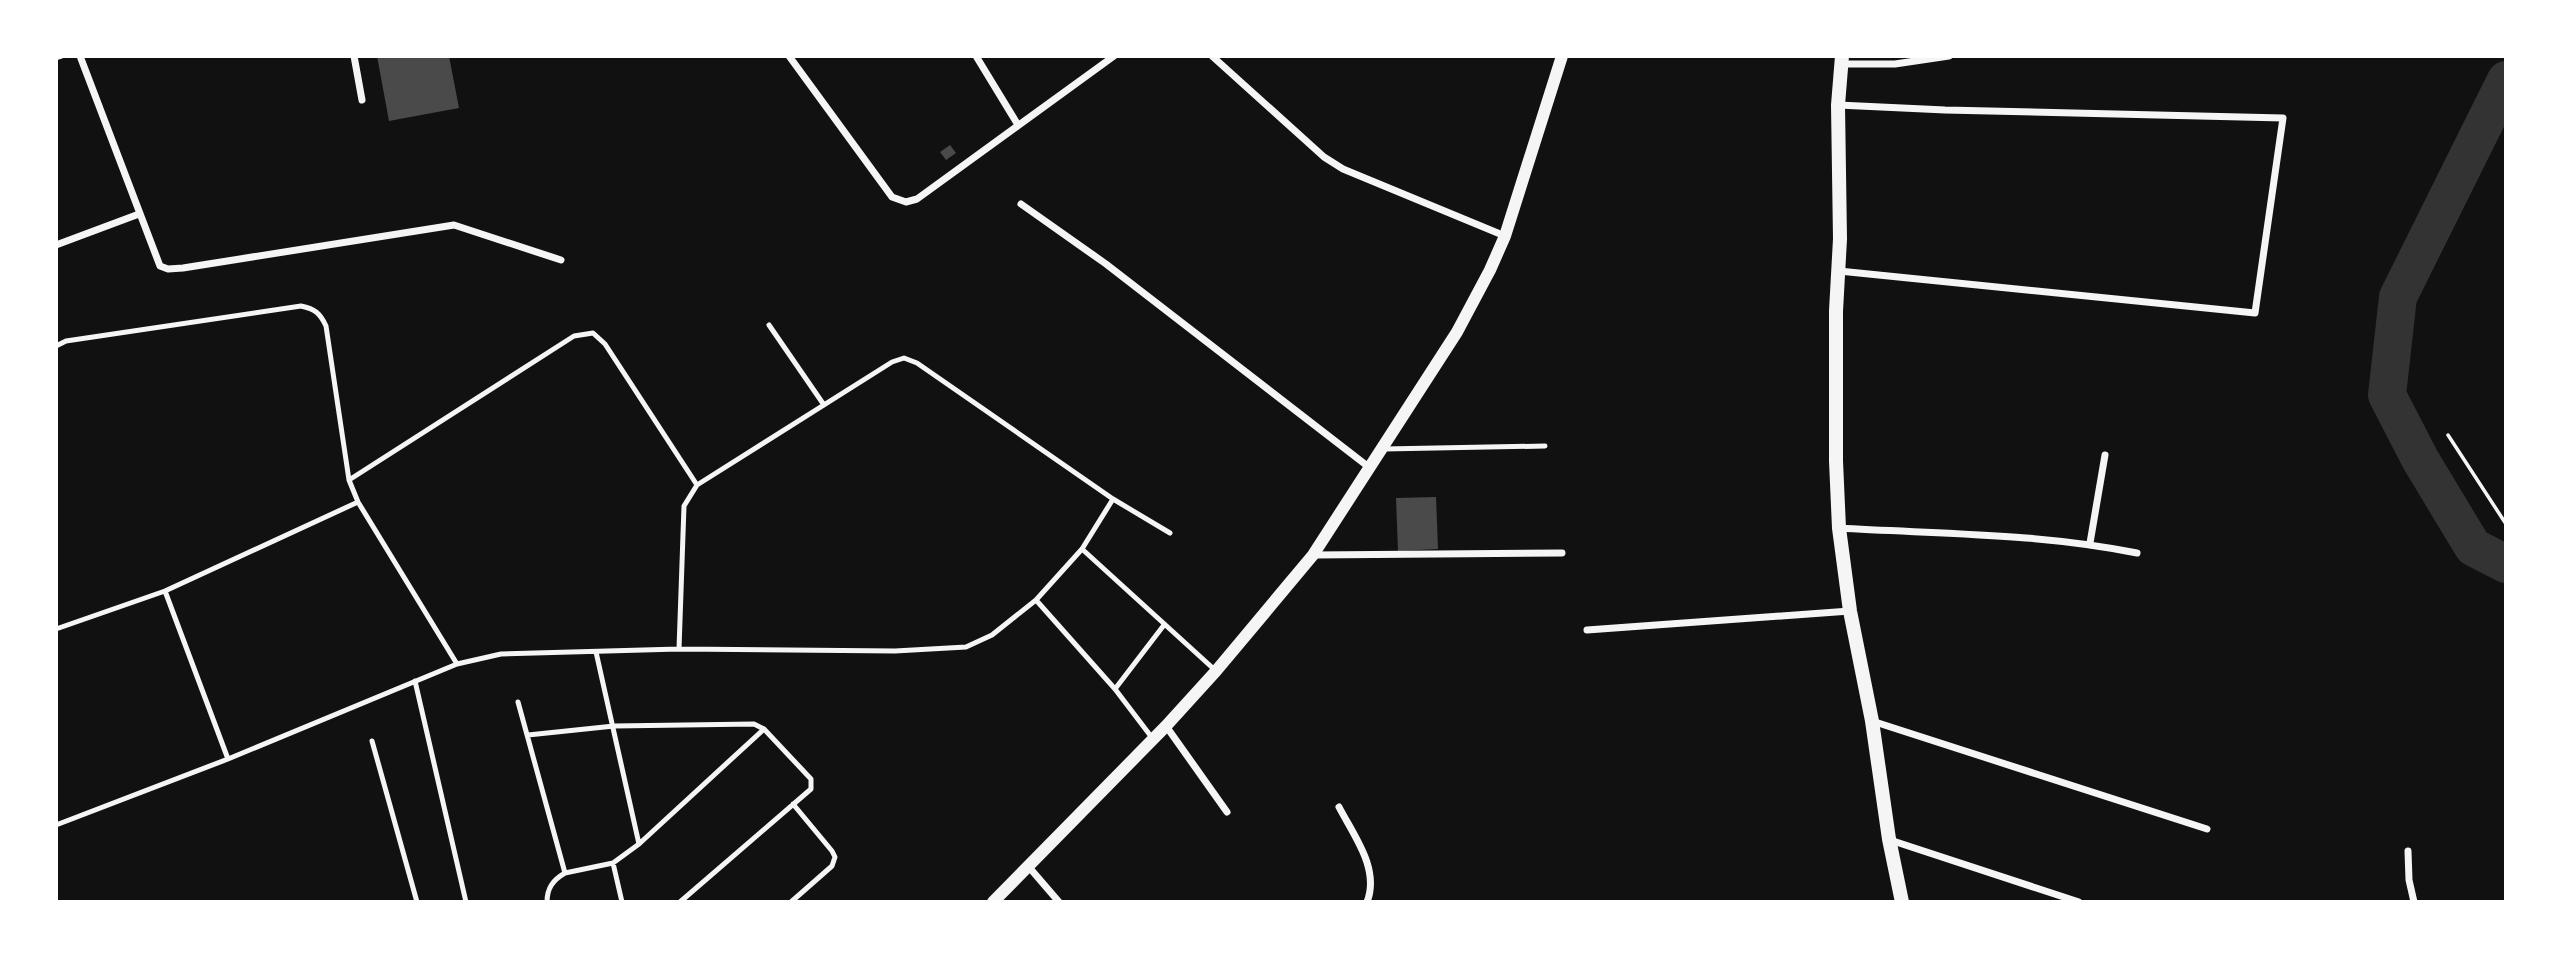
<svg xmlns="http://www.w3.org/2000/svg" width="2562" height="958" font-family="Manrope,sans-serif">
	<rect width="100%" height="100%" fill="#111"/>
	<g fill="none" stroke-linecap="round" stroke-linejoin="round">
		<path stroke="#333" stroke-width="38" d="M2506,80L2398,297L2387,395L2420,459L2473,547L2506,564"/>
	</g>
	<path fill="#4a4a4a" d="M377,56H449L459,108L389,121Z
		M950,145L956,153L946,160L940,152Z
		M1436,497L1438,549L1398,551L1396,498Z"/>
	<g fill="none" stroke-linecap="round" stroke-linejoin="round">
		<path stroke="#f5f5f5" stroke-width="3.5" d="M2448,435L2506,524"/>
		<path stroke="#f5f5f5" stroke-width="5" d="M56,58L62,56
			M769,325L824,405
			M56,346L66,341L301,306C315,309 320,313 326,326L349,480L358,502L457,664
			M1384,449L1545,446
			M349,480L574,336L593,333L605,344L697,485
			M1082,549L1216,671
			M165,591L228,759
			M1036,600L1115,689L1153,739
			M56,629L165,591L358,502
			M679,649L684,506L697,485L892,362L904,358L917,363L1113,499L1170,533
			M596,652L639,844
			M415,681L466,902
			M1115,689L1164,625
			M518,702L565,873L613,863L639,844L764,729
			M528,735L614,726L754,724L764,729L811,779V789L680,902
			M372,741L417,902
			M56,825L228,759L457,664L501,654L679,649L895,651L966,647L992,635L1036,600L1082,549L1113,499
			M613,863L622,902
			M547,902C547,888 553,880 565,873
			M791,902L832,866L835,857L832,851L793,804"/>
		<path stroke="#f5f5f5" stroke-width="7" d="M80,56L160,266L168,269L183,268L454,225L561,260
			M354,56L362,100
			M789,56L892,197L906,202L917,199L1114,56
			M976,56L1018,125
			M1212,56L1324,157L1343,169L1505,236
			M1842,64H1895L1949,56
			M1838,105L1945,110L2283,118L2255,313L1839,271
			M1021,204L1106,264L1370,468
			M56,245L139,214
			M1839,528C1938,534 2039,533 2137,553
			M2090,543L2105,455
			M1314,555L1562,553
			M1587,630L1850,611
			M1872,721L2207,829
			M1166,726L1227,812
			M1339,807C1354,836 1380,869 1367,902
			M1890,840L2079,902
			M2408,851L2409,880L2414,902
			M1028,866L1059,902"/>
		<path stroke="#f5f5f5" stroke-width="12" d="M993,902L1166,726L1216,671L1313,555L1457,332L1490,270L1505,236L1562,56"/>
		<path stroke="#f5f5f5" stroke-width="14" d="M1842,56L1838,105L1840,239L1836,311V461L1839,528L1850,611L1872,721L1889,839L1902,902"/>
	</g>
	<rect width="2562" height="958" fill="none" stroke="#ffffff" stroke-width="116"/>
</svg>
